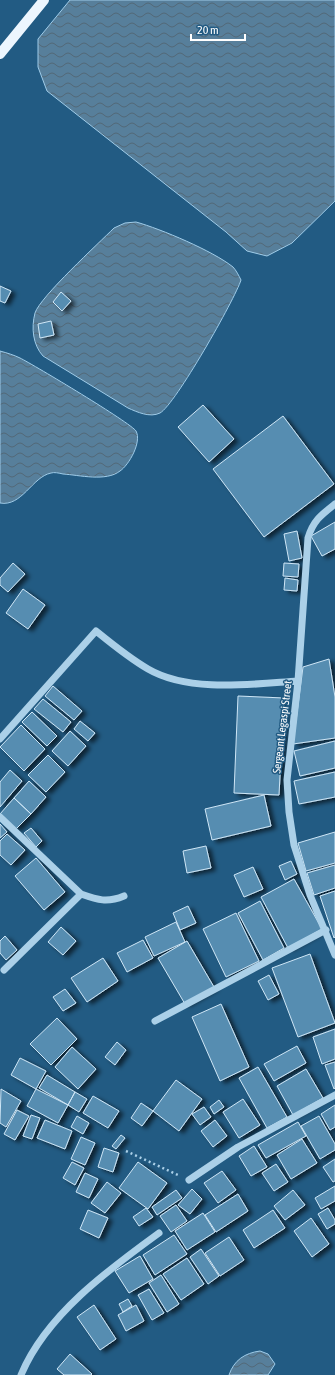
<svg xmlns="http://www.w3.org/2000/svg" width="335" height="1375" font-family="'Asap Condensed',sans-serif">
	<defs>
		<pattern id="water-waves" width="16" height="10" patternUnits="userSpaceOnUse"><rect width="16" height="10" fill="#577f9b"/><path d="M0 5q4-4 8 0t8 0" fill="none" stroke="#526877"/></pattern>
		<filter id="shadow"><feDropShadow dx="4.5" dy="2.5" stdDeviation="2" flood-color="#0009"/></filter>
	</defs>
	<rect width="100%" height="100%" fill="#225b83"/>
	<path fill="url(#water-waves)" stroke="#9fcce9" d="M70,0H335V201L292,243L267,256L247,251L226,232L47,91L38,67V39Z
		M136,222C161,229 213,251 233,267C236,270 239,276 241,280C235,299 175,405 160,413C150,418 137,412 128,408L43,356C33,345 31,328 35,313C40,297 99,243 114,228L125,223Z
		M0,351C7,353 14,355 20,358C34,365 131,423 136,431C142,442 129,465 120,471C106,482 79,475 63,474C59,473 54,472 51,473C32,477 22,507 0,503Z
		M260,1351L268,1354L275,1364L268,1375H229C234,1360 245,1353 260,1351Z"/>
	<path fill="#578db1" stroke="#cee6f6" filter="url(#shadow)" d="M0,286L11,291L5,303L0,301Z
		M61,292L71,301L62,311L53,302Z
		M51,321L54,335L40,338L38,324Z
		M203,405L234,439L209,462L178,427Z
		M283,416L334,484L264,537L213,469Z
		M335,522V549L322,556L311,536Z
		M297,531L302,558L289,561L284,534Z
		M13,563L25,574L8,592L0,585V578Z
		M284,563L299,564L298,577L283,576Z
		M285,578L298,580L297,591L284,590Z
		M23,589L45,605L28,629L6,613Z
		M329,659L335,697V738L293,744L303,667Z
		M53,686L82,711L74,720L45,696Z
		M238,696L284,698L279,795L234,793Z
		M43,699L71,722L63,732L34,709Z
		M32,712L57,736L47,746L22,722Z
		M80,721L95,733L88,741L74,729Z
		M21,725L45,749L24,771L0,747Z
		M70,731L86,746L68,766L52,751Z
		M335,741V768L300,776L294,751Z
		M48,755L65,772L46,792L28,775Z
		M10,770L22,781L0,807V782Z
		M335,772V797L299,804L294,781Z
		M29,781L46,797L31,814L14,798Z
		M264,795L271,826L212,840L205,809Z
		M14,798L31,814L16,829L0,814Z
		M0,824L7,832L0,838Z
		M31,828L42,841L36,847L24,833Z
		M335,832V863L306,871L298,843Z
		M7,834L25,850L11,865L0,855V841Z
		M206,846L211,868L187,873L183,851Z
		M36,858L65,892L44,910L15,876Z
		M291,861L297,874L285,880L279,866Z
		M335,865V888L314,895L307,873Z
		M253,867L263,889L244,897L234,875Z
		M294,879L322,929L288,948L261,897Z
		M335,891V937L334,938L320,896Z
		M260,901L284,948L263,960L238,913Z
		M188,906L196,923L180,930L173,913Z
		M236,913L259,961L226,977L203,929Z
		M176,922L185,942L154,956L145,937Z
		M61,927L76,941L63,955L48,942Z
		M5,936L17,950L6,960L0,953V941Z
		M143,940L153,958L127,972L117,953Z
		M187,941L214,987L185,1004L158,958Z
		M310,954L335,1023L298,1037L272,968Z
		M103,958L118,981L87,1002L71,978Z
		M269,975L279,994L268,1000L258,981Z
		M65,989L76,1003L63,1011L53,997Z
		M221,1004L249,1067L220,1081L192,1017Z
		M57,1018L77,1039L51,1065L30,1044Z
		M335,1029V1059L322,1064L313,1037Z
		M117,1042L126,1050L115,1065L105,1057Z
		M297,1046L306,1063L274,1081L264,1064Z
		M72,1047L96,1069L78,1089L55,1067Z
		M20,1058L46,1071L36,1089L11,1075Z
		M335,1062V1088L334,1089L325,1065Z
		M258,1067L287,1117L267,1128L239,1078Z
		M306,1069L323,1098L293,1115L277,1086Z
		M47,1075L75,1092L68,1105L39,1088Z
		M176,1080L202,1099L179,1131L153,1111Z
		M1,1089L21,1101L6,1127L0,1123Z
		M36,1089L68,1105L58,1123L27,1106Z
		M75,1092L87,1099L79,1112L68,1105Z
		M93,1096L119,1111L108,1128L83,1113Z
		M243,1099L260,1125L239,1138L223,1112Z
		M219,1100L224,1107L214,1114L210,1107Z
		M141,1103L153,1111L142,1126L131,1118Z
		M335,1105V1127L330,1130L321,1114Z
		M204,1107L211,1117L200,1125L192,1114Z
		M17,1110L29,1116L15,1140L4,1134Z
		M31,1115L40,1118L32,1139L23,1136Z
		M77,1116L89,1123L83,1134L71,1127Z
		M319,1116L335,1144V1150L320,1159L301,1126Z
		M45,1120L72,1131L65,1149L37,1138Z
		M215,1120L227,1136L213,1147L201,1131Z
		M298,1122L306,1136L266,1158L258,1145Z
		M121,1135L125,1138L116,1149L112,1146Z
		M81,1137L95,1143L85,1165L71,1159Z
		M302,1139L317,1163L291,1179L277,1155Z
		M254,1146L267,1167L251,1176L239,1156Z
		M104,1148L119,1153L113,1172L98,1167Z
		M335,1159V1181L333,1182L323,1167Z
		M72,1162L84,1168L75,1185L63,1178Z
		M138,1162L167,1183L148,1209L119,1188Z
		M276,1164L288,1182L274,1191L262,1173Z
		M222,1171L236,1190L218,1203L204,1183Z
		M85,1173L98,1179L89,1198L76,1192Z
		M107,1182L121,1193L105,1213L91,1203Z
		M335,1186V1201L321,1209L315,1198Z
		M192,1189L202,1199L190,1214L178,1205Z
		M176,1190L182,1198L157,1215L152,1207Z
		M293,1190L305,1205L285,1220L274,1206Z
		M238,1194L248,1211L216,1232L205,1215Z
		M176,1205L187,1221L171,1232L160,1216Z
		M146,1208L153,1217L139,1226L133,1217Z
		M328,1208L335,1220V1224L327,1229L318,1214Z
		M88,1210L108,1218L99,1238L80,1229Z
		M273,1210L285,1228L254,1248L243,1230Z
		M203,1213L215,1232L187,1250L175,1231Z
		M311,1218L329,1244L312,1257L294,1231Z
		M174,1235L187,1254L155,1275L143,1255Z
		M229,1237L244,1260L220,1276L205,1253Z
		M201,1249L219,1276L208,1284L190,1257Z
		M140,1256L153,1279L129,1293L115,1271Z
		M187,1258L204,1284L181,1300L163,1274Z
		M161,1275L179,1304L167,1312L149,1283Z
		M149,1289L164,1313L152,1320L138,1295Z
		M128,1299L132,1306L123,1312L119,1304Z
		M94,1305L116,1339L100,1350L77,1317Z
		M136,1305L144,1321L126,1331L118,1315Z
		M70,1354L92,1374L91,1375H64L57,1369Z"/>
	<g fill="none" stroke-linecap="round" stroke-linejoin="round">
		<path stroke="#abd0e8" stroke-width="2.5" stroke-dasharray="2 3" stroke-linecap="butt" d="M126,1151L178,1175"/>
		<path stroke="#abd0e8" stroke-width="7" d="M335,504C321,515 313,521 308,538L298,681L287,780L289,812L294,845L310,895L335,955
			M0,739L96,631C112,644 129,658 148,669C189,693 253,684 298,681
			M0,817L81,894C98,900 107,903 124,896
			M4,970L81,894
			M155,1021L326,930
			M189,1180L238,1147L335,1095
			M21,1375C46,1315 108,1270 159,1233"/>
		<path stroke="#edf6fe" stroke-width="10" d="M0,54L44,0"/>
	</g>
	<g text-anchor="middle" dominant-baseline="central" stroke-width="3" stroke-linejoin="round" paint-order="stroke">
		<g font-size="11" fill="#fff" stroke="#225b83">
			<text transform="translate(282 727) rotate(-83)">Sergeant Legaspi Street</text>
		</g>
	</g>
	<path d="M191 34v6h54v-6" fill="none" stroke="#ffffff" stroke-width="2"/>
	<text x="197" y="34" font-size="12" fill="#ffffff" stroke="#225b83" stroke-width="3" paint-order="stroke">20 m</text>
</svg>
